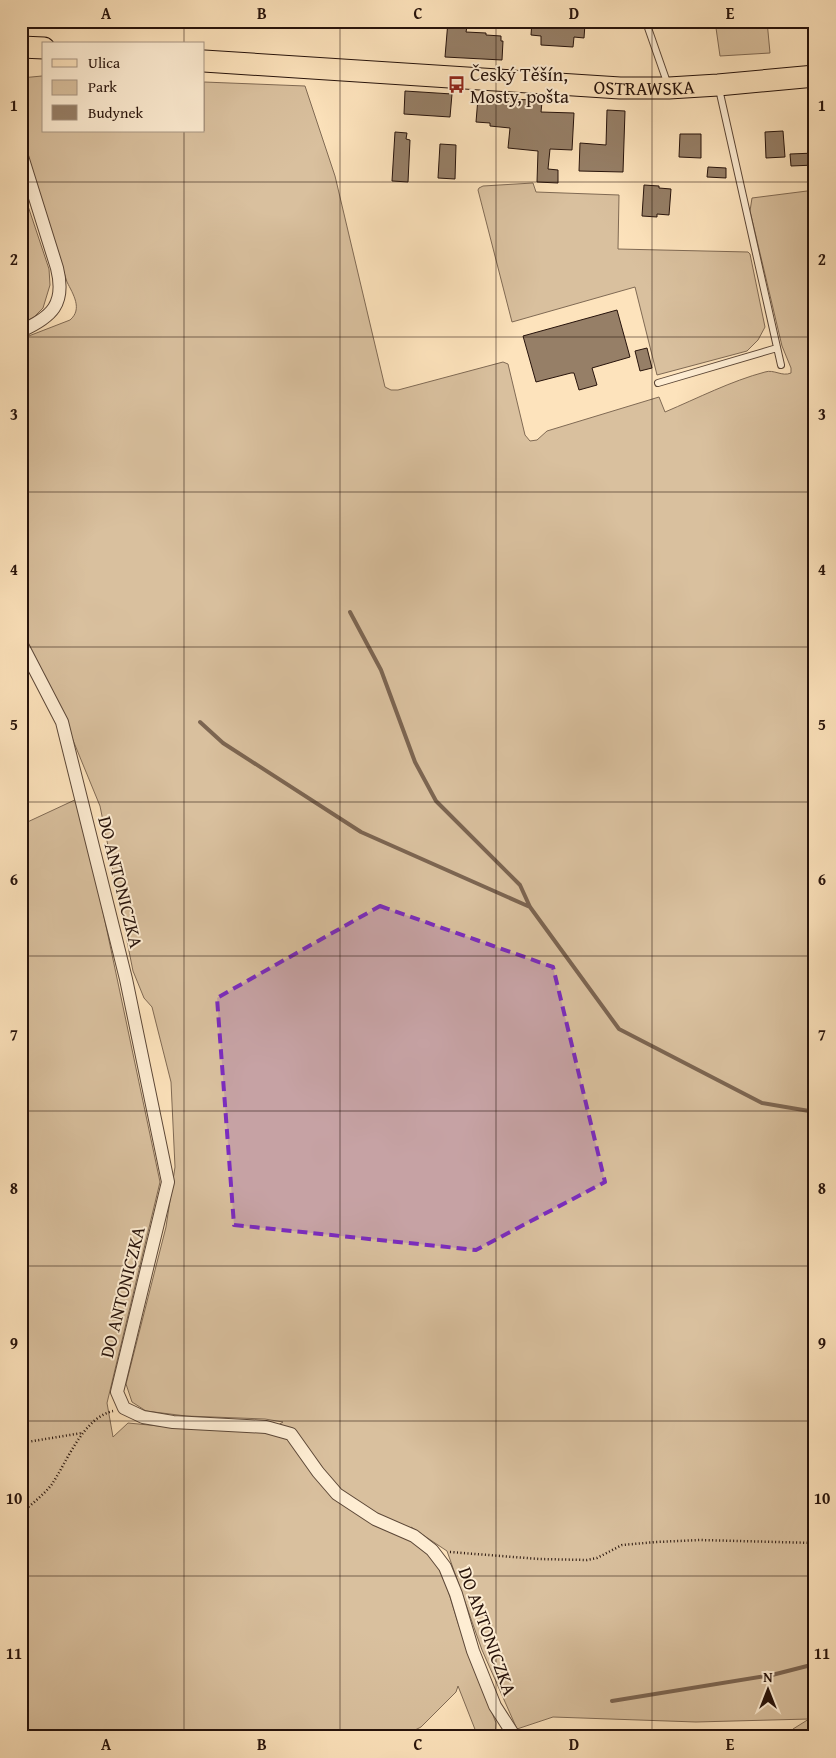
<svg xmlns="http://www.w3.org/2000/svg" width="836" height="1758" font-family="'Gentium Book Plus',serif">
	<rect width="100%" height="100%" fill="#fde3bc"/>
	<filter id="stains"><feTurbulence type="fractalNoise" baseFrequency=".004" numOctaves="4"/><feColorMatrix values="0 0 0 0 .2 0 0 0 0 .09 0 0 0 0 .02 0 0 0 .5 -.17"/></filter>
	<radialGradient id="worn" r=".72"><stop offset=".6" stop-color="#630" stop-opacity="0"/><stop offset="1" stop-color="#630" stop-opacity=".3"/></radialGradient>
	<path fill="#d9c09e" stroke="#806a54" d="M715,21H767L770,53L720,56Z
		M42,76L44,77V131H204V82L305,86L335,176L385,387L391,390H398L503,362L508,364L525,435L530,441L537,440L547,431L659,397L665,412C698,398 731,381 765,372C774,369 782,377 791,373V368L782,346L750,211L752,198L815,190V1737H790L793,1729L809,1719L696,1722L553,1717L517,1729L482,1650L447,1551L411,1527V1540L430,1556L443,1574L459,1626L496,1723L495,1737H478L458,1686L456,1692L421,1727L401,1737H21V825L79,798L160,1182L107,1403L113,1437L128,1423L180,1428L267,1432L283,1422L265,1419L186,1416L146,1411L132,1402L126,1384L166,1227L175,1167L171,1082L152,1007L144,998L133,971L100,806L68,728L21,629V339L70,320C83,309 73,294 67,282L21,134V78Z
		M533,183L536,192L619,195L618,249L748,252L750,254L765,327L758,340L747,351L657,375L635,287L512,322L478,190L479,188L483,186Z
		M21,185L49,269L50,285L43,308L34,317L21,324Z"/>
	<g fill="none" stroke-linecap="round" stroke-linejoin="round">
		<path stroke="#7c6551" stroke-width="4" d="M350,612L381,670L415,762L436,801L520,885L530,907L619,1029L762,1103L815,1112
			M200,722L223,743L361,832L530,907
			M612,1701L772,1675L815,1664"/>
	</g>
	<path fill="#967f67" stroke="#27130b" d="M448,21H468L466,32L486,33V35L501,36V41H503L502,60L445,57Z
		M532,21H546L545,26L571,27V23L585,24L584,38L574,37L573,47L541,45V36L531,35Z
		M405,91L452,94L450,117L404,114Z
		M478,98L534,100L542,102L541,112L574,113L572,150L550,149L548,169L558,170V183L537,182L538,151L508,148L510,128L490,126V123L476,122Z
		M607,110L625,111L623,172L579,171L580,143L606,145Z
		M783,131L785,157L766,158L765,132Z
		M395,132L407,133L406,139L410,140L408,182L392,181Z
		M680,134H701V158L679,157Z
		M440,144L456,145L455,179L438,178Z
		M815,153V165L791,166L790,154Z
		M708,167L726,168V178L707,177Z
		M644,185L659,186V188L671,189L669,215L657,214V217L642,216Z
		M617,310L630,357L592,368L597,385L579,390L574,373H571L536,382L523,336Z
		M647,348L652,368L640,371L635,351Z"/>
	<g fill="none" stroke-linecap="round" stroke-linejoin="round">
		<defs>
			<path id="lane" d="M643,21L647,25L668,85
				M719,89L781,365
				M658,383L777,348"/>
			<path id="street" d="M21,153L57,268C66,304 52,317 21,331
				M21,643L62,722L126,979L168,1182L117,1392L124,1408L143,1417L173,1422L266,1427L291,1434L318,1472L337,1494L375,1519L414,1536L432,1550L445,1567L456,1594L473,1651L495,1706L515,1737"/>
			<g id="primary">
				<path d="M21,47L44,48"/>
				<path id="s1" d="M204,61L620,88H669L718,85L815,76"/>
			</g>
		</defs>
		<use href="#lane" stroke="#5c4737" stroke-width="8"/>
		<use href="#street" stroke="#5c4737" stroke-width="14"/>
		<use href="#primary" stroke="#27130b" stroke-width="23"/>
		<path stroke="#27130b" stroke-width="2.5" stroke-dasharray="1 2.5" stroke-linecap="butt" d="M21,1443L82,1433
			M21,1514C31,1504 44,1495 52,1484C68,1460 83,1418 113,1411
			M450,1552L539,1559L587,1560L597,1558L622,1545L656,1542L700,1540L815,1543"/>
		<use href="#lane" stroke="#feedd3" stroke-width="6"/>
		<use href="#street" stroke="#feedd3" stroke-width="12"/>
		<use href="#primary" stroke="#fde3bc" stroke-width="21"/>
	</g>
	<path fill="#7b2cbf" fill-opacity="0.2" stroke="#7b2cbf" stroke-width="4" stroke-dasharray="10 6" stroke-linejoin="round" d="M380,906L553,967L605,1182L476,1250L234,1225L217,998Z"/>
	<path fill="none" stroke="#27130b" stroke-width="1" stroke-opacity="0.55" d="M184,21V44M340,21V1737M496,21V1737M652,21V1737M184,131V1737M21,182H815M21,337H815M21,492H815M21,647H815M21,802H815M21,956H815M21,1111H815M21,1266H815M21,1421H815M21,1576H815"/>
	<defs>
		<symbol id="bus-bare" viewBox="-9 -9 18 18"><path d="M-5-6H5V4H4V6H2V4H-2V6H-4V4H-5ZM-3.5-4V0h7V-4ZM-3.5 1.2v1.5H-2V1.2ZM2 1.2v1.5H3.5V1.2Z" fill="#8f2418" stroke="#feedd3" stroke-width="2.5" paint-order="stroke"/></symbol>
	</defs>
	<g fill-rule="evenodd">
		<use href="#bus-bare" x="444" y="72" width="25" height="25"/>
	</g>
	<g text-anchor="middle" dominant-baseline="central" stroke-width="4" stroke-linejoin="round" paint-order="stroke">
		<g font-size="19" fill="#27130b" stroke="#feedd3" text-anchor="start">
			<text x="470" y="74">Český Těšín,<tspan x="470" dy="22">Mosty, pošta</tspan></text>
		</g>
		<g font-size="19" fill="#27130b" stroke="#feedd3">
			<text stroke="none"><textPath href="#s1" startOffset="441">OSTRAWSKA</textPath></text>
			<text transform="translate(121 882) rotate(76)">DO ANTONICZKA</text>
			<text transform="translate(122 1292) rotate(-76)">DO ANTONICZKA</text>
			<text transform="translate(488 1631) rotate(70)">DO ANTONICZKA</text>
		</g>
	</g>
	<rect width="836" height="1758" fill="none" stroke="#fde3bc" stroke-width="55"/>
	<rect x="42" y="42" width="162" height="90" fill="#feedd3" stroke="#a89683"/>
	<rect x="52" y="59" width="25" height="8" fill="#fde3bc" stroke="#a89683"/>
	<text x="88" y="68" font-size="15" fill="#27130b">Ulica</text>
	<rect x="52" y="80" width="25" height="15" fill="#d9c09e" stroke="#a89683"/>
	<text x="88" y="92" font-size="15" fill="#27130b">Park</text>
	<rect x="52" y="105" width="25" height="15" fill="#967f67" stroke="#a89683"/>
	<text x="88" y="118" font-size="15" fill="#27130b">Budynek</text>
	<g transform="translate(768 1690)" stroke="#feedd3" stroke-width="4" paint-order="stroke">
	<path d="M0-4L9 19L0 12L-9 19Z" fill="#27130b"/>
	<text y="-8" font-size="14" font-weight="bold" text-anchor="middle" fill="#27130b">N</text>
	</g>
	<rect x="28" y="28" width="780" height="1702" fill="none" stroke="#27130b" stroke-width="2"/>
	<g font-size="16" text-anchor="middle" font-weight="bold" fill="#27130b">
		<text x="106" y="19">A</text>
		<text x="262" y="19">B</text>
		<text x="418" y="19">C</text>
		<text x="574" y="19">D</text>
		<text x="730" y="19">E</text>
		<text x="14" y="111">1</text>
		<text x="822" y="111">1</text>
		<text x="14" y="265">2</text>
		<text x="822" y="265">2</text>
		<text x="14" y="420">3</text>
		<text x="822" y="420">3</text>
		<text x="14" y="575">4</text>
		<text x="822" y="575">4</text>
		<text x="14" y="730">5</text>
		<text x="822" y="730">5</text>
		<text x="14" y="885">6</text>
		<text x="822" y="885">6</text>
		<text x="14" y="1040">7</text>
		<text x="822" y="1040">7</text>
		<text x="14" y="1194">8</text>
		<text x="822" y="1194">8</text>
		<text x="14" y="1349">9</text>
		<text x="822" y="1349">9</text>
		<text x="14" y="1504">10</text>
		<text x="822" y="1504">10</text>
		<text x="14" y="1659">11</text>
		<text x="822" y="1659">11</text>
		<text x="106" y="1750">A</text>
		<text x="262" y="1750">B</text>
		<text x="418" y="1750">C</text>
		<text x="574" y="1750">D</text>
		<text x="730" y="1750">E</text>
	</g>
	<rect width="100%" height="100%" filter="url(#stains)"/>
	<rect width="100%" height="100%" fill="url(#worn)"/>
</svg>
